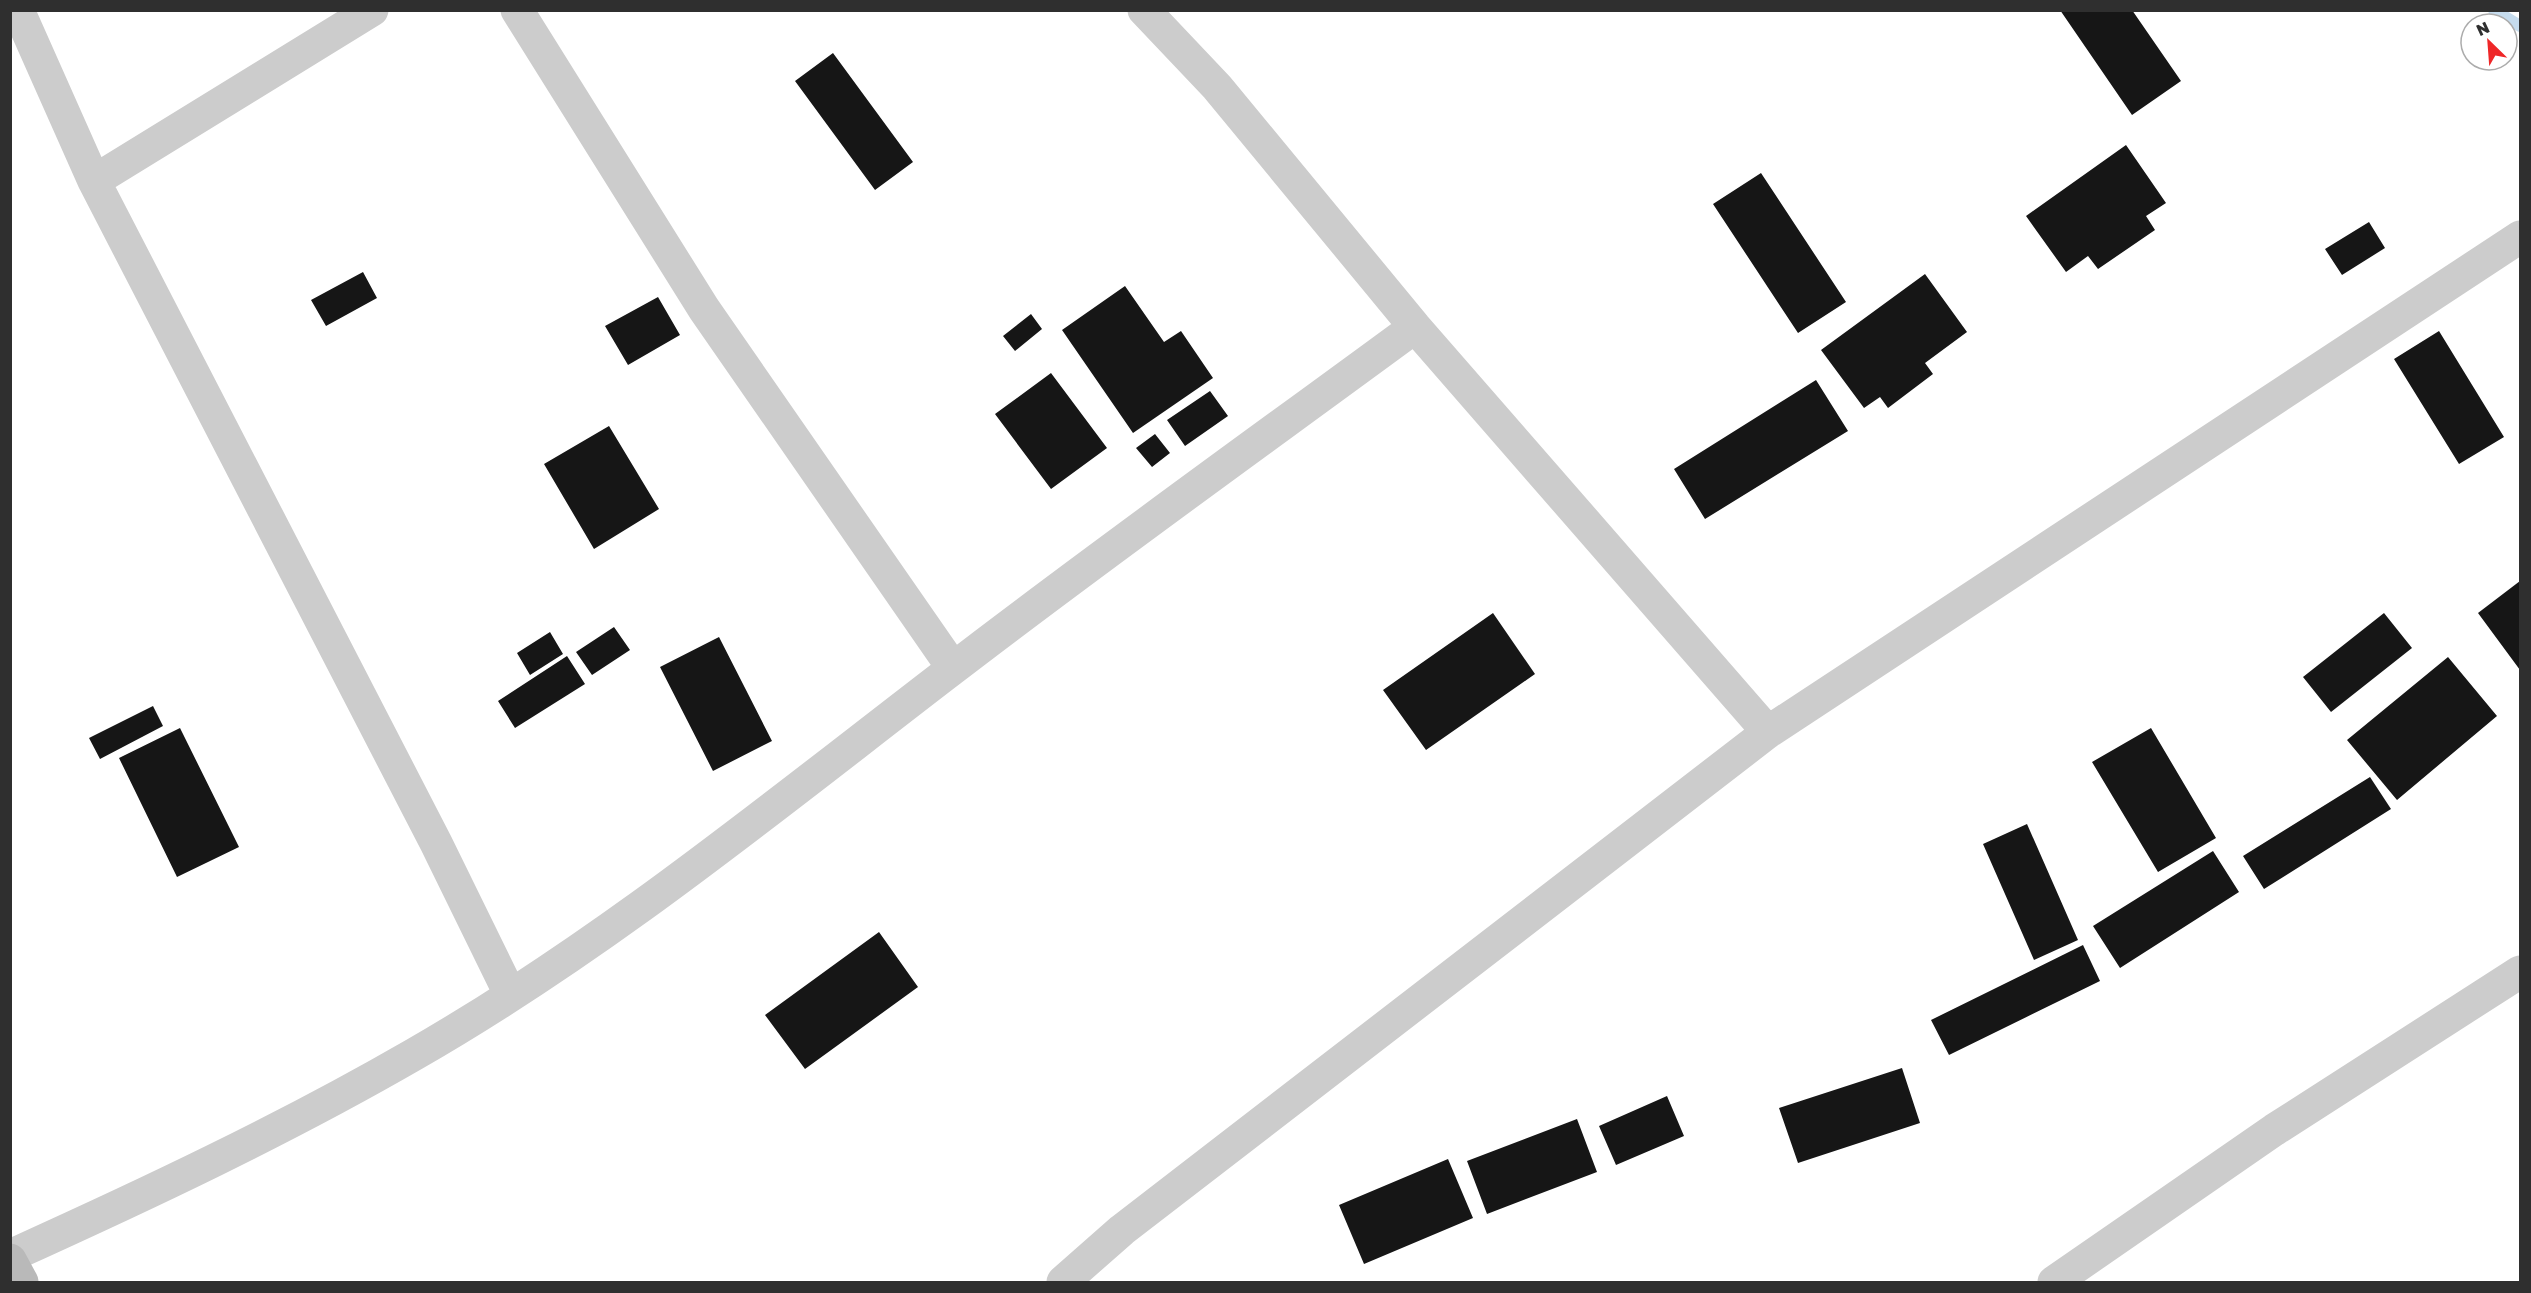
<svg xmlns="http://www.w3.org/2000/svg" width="2531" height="1293" font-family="'Golos Text',sans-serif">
	<rect width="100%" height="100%" fill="#fff"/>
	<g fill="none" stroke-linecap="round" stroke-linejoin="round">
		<path stroke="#c6dcee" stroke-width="12" d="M2494,10L2520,26"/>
	</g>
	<path fill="#161616" d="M2060,10H2132L2181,81L2132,115Z
		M833,53L913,162L875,190L795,81Z
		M2126,145L2166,203L2146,216L2155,230L2098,269L2088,256L2066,272L2026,216Z
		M1761,173L1846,302L1798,333L1713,204Z
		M2369,222L2385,248L2342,275L2325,249Z
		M363,272L377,298L326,326L311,300Z
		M1925,274L1967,332L1925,363L1933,374L1888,408L1880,397L1864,408L1821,350Z
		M1125,286L1164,342L1181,331L1213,378L1133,433L1062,330Z
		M658,297L680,335L628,365L605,326Z
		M1031,314L1042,329L1015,351L1003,336Z
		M2439,331L2504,437L2459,464L2394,359Z
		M1051,373L1107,448L1051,489L995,414Z
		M1816,380L1848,431L1705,519L1674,469Z
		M1210,391L1228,416L1185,446L1167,420Z
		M609,426L659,509L594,549L544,464Z
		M1155,434L1170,453L1152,467L1136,448Z
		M2520,581V670L2478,613Z
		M1493,613L1535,674L1426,750L1383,690Z
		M2384,613L2412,648L2331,712L2303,677Z
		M614,627L630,650L592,675L576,652Z
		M550,632L563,654L530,675L517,653Z
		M719,637L772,741L713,771L660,667Z
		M567,656L585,684L515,728L498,701Z
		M2448,657L2497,716L2397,800L2347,740Z
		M153,706L163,726L100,759L89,738Z
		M180,728L239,847L177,877L119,758Z
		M2151,728L2216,838L2158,872L2092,762Z
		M2370,777L2391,809L2264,889L2243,856Z
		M2027,824L2078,940L2034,960L1983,844Z
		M2213,851L2239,892L2120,968L2093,926Z
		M879,932L918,987L805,1069L765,1015Z
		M2083,945L2100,981L1949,1055L1931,1020Z
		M1902,1068L1920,1123L1798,1163L1779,1108Z
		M1667,1096L1684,1136L1616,1165L1599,1126Z
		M1577,1119L1597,1172L1487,1214L1467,1161Z
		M1448,1159L1473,1218L1364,1264L1339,1205Z"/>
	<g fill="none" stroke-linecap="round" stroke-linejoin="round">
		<path stroke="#ccc" stroke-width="33" d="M18,10L94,181L436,843L510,994
			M517,10L704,309L953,668
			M1144,10L1217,87L1415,327L1768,732
			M94,181L372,10
			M10,1256C147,1194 283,1130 413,1055C605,945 776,804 951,670C1103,553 1260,441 1415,327
			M1063,1282L1122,1230L1768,732L2520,237
			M2054,1282L2274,1130L2520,972"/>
		<path stroke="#b9b9b9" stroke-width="33" d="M10,1260L22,1282"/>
	</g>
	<rect width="2531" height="1293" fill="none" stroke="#2f2f2f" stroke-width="24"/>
	<g transform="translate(2489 42) rotate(335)"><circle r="28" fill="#ffffff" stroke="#acacac" stroke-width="1.5"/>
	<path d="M0-4.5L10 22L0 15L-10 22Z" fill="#ef2728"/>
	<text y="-9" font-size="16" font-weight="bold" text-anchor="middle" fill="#2f2f2f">N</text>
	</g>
</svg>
